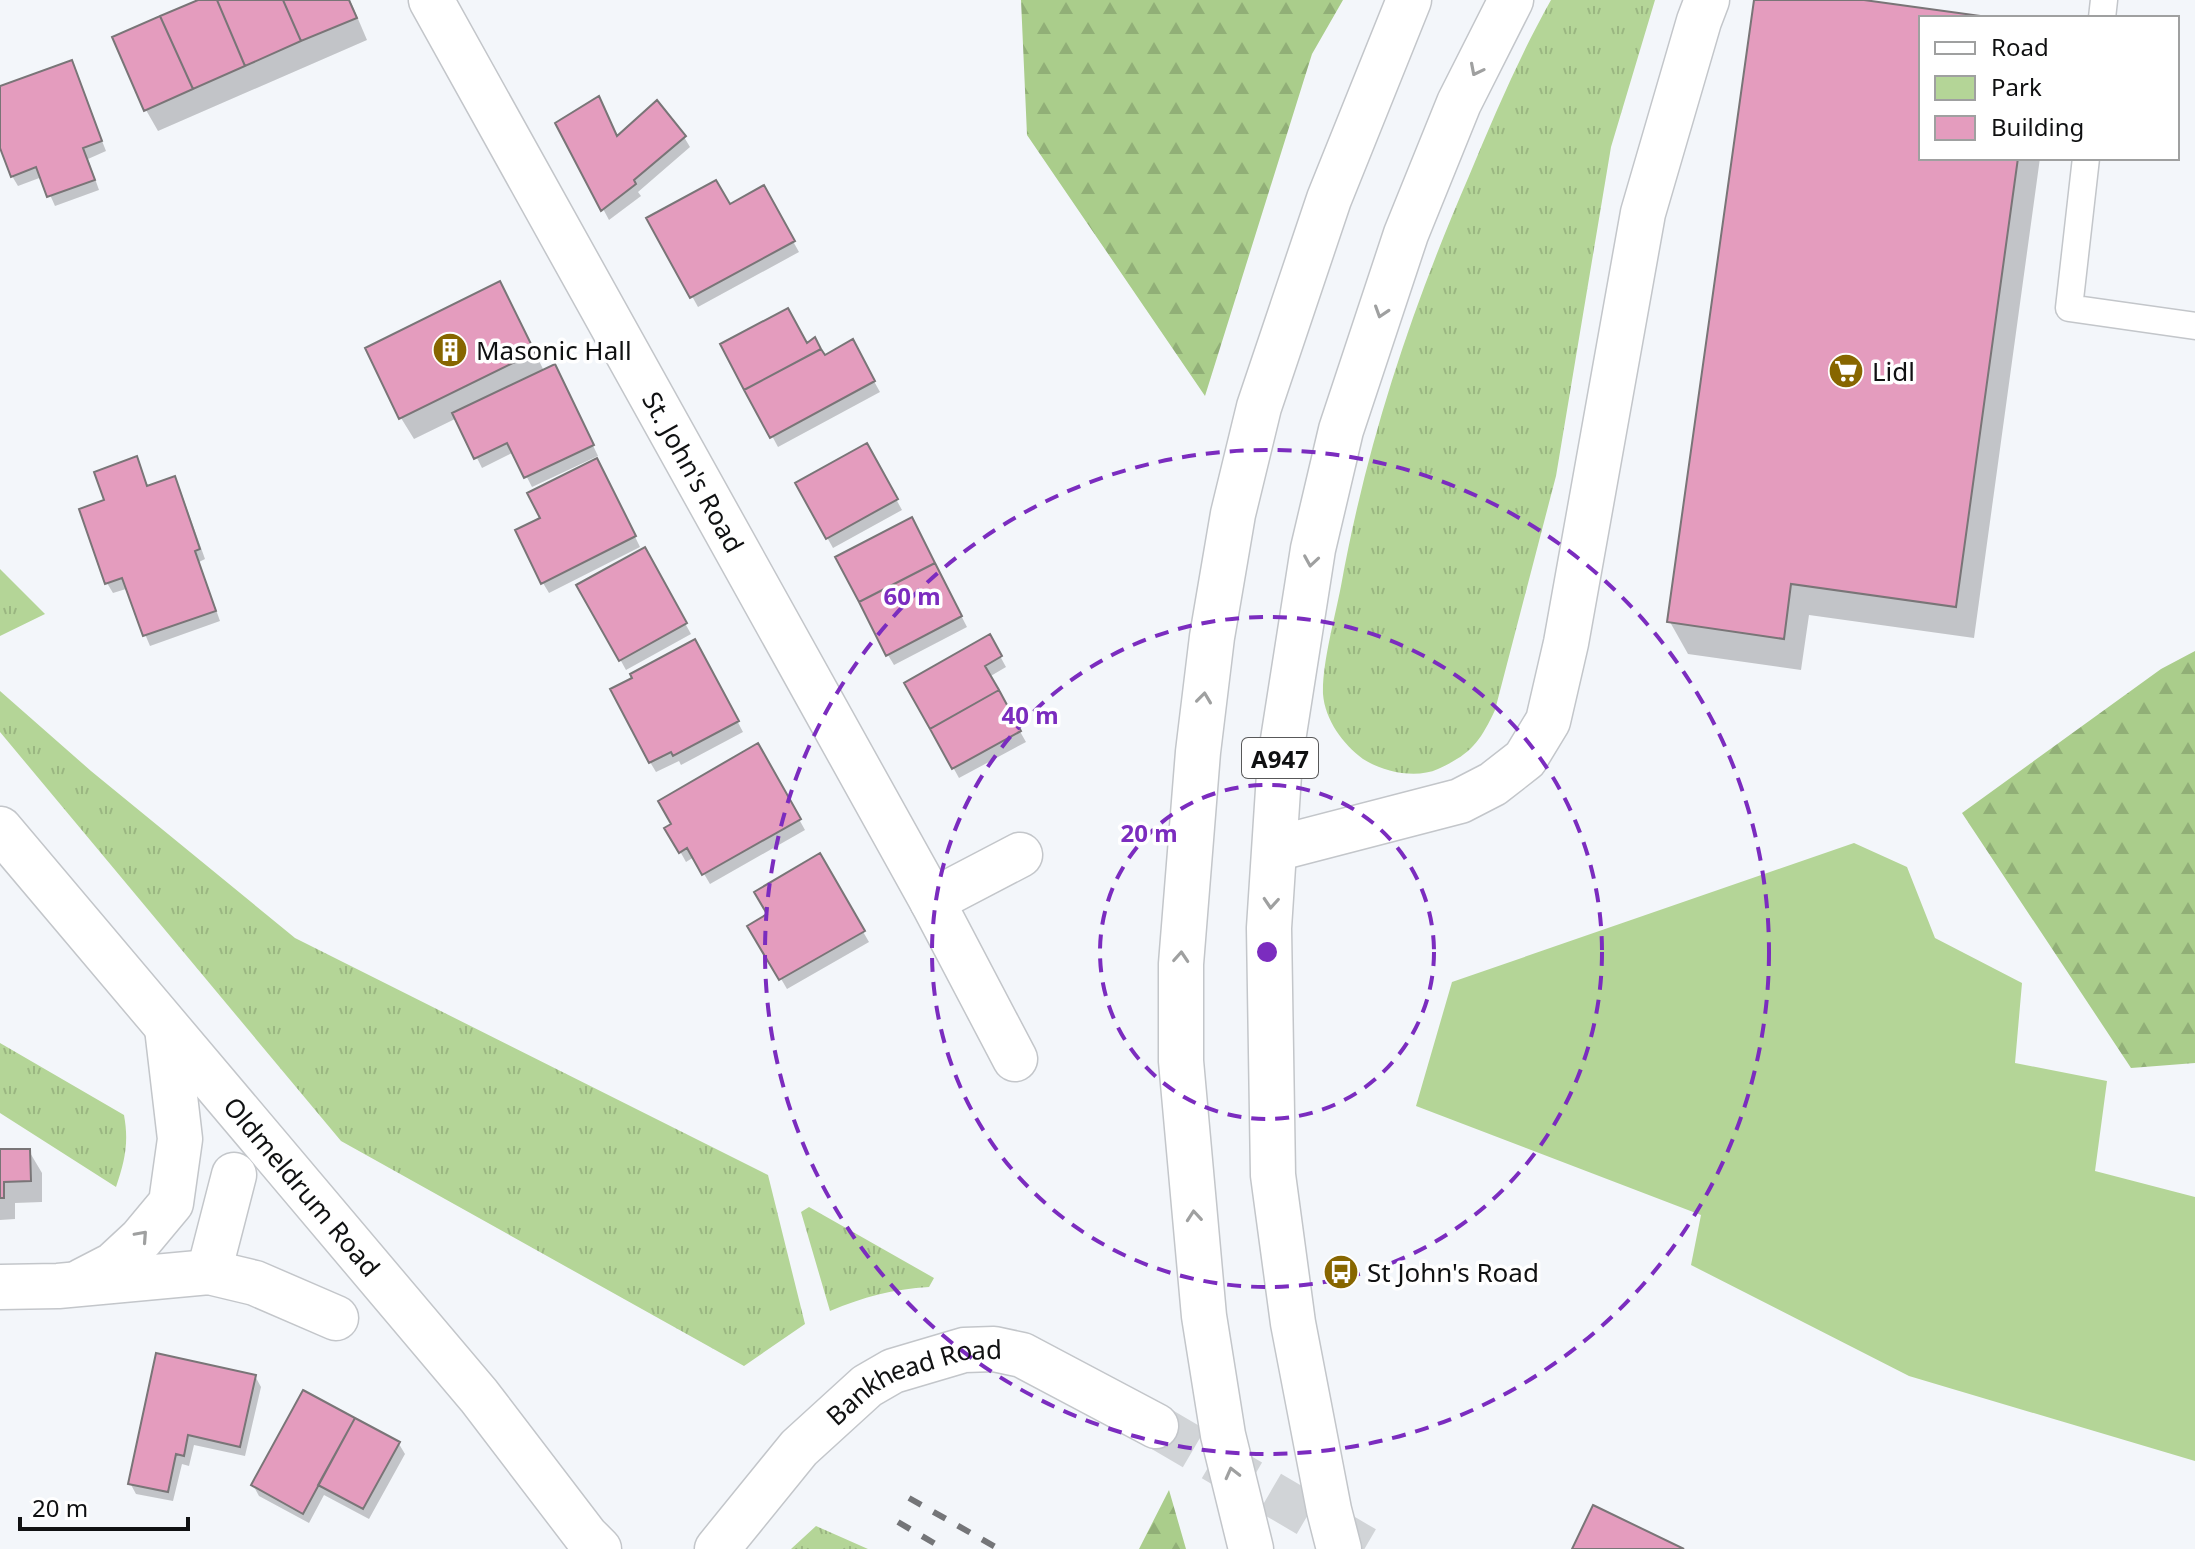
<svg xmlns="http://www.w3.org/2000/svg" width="2195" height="1549" font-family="'Noto Sans',sans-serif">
	<defs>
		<pattern id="grass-tufts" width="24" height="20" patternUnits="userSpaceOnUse" patternTransform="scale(2)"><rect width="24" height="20" fill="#b4d597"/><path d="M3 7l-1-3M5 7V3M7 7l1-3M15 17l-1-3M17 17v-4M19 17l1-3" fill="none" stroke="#9ab681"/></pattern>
		<pattern id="forest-firs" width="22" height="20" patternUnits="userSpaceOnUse" patternTransform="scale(2)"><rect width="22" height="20" fill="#aacd8b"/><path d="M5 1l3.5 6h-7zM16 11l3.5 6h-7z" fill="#91af77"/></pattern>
	</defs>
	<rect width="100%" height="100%" fill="#f3f6fa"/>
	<path fill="url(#grass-tufts)" d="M1551,0H1655L1611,147L1556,476L1495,710C1480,742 1471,754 1438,769C1416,779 1383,772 1363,759C1343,744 1325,720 1323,694C1322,664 1335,617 1341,586C1367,442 1411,310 1469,176C1494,116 1519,57 1551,0Z
		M0,569L45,614L0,636Z
		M0,691L91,771L295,938L768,1175L805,1324L744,1366L341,1141L0,732Z
		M0,1043L124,1115C129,1142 125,1161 116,1187L0,1113Z
		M809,1207L934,1278L929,1287C893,1289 863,1297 830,1311L801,1212Z
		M816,1526L868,1549H791Z"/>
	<path fill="url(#forest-firs)" d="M1021,0H1343L1312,54L1205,396L1027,135Z
		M2195,651V1063L2131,1068L1962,813L2161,669Z
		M1169,1490L1186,1549H1139Z"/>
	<path fill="#b4d597" d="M1854,843L1907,867L1935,938L2022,983L2015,1063L2107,1081L2095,1171L2195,1197V1461L1909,1376L1691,1265L1701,1215L1416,1106L1452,982Z"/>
	<path fill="#0003" d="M202,0H350L367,40L158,131L146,110Z
		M1756,0H1848L1980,18H1921V158H2040L1974,638L1809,615L1801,670L1688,654L1670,622Z
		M71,63L106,151L88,159L99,190L55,206L42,177L18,186L12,176L0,142V88Z
		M557,123L617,138L684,137L690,147L638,192L641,196L609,220Z
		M763,188L799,252L698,307L649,219L729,206Z
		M512,306L544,371L560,377L598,456L532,487L514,452L482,468L457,418L414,439L401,418Z
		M852,342L880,392L778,447L722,344L824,357Z
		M867,446L902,510L833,548L797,484Z
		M136,459L148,488L174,479L180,489L205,559L199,562L220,621L150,646L126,589L113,593L107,583L106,501Z
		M603,471L640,547L549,593L543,583L542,519Z
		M917,530L967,627L894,665L888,655Z
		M644,550L691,634L626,670L579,585Z
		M989,636L1006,667L989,677L1026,742L959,778L906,683Z
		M701,652L743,732L681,765L679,761L656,772L650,762Z
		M758,746L805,830L710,884L694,857L686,862L667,828Z
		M819,856L869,942L787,989L750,926L770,915Z
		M0,1151H29L42,1173V1202L15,1203V1219L0,1220Z
		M255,1376L261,1387L245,1456L194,1445L189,1466L182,1464L173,1501L136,1494L130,1483Z
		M399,1444L405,1454L369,1519L324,1495L309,1523L259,1496L253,1485Z"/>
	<path fill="#e49cbe" stroke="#797577" stroke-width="2" d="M198,0H217L245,66L193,89L160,16Z
		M217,0H283L301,41L245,66Z
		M283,0H349L357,18L301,41Z
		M1754,0H1864L1995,18H1921V158H2018L1956,607L1791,584L1784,639L1667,622Z
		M160,16L193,89L144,111L112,37Z
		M72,60L102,141L83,148L95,180L47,197L36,167L11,177L0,148V86Z
		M599,96L617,136L657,100L686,136L634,180L636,184L601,211L555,123Z
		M716,180L730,204L764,185L795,241L690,298L646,218Z
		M500,281L535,352L399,419L365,348Z
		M788,308L807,343L815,337L821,349L744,390L720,344Z
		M853,339L875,381L770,438L744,390L821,349L825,355Z
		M555,364L594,445L524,478L507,443L474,459L452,413Z
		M867,443L898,499L826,539L795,483Z
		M137,456L147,486L175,476L200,549L195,551L216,611L143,636L122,578L105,584L79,509L104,500L94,472Z
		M597,458L636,536L541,584L515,530L540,518L527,493Z
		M912,517L935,563L859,602L835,557Z
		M645,547L687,623L619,661L576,585Z
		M935,563L962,616L886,656L859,602Z
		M990,634L1002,656L985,666L999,690L930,729L904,683Z
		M695,639L739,721L673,756L671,752L649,763L610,689L632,678L630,674Z
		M999,690L1021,731L952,769L930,729Z
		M758,743L801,819L702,875L687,848L679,853L664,828L671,824L658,801Z
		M820,853L865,931L779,980L747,926L767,914L754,892Z
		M0,1149H30L31,1181L4,1182V1198H0Z
		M156,1353L256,1375L240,1447L188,1435L184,1456L176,1454L168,1492L128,1484Z
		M303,1390L355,1418L303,1514L251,1485Z
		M355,1418L400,1442L363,1509L318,1485Z
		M1593,1505L1684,1549H1572Z"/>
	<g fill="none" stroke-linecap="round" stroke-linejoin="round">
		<path stroke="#d1d4d7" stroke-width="44" stroke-dasharray="44 22" stroke-linecap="butt" d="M1156,1426L1366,1549"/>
		<defs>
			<path id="lane" d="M2102,18L2104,0
				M2086,158L2069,308L2195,326"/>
			<g id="street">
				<path id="s1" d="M431,0L932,901L1015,1059"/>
				<path d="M1275,849L1460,801L1493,784L1525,759L1548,721L1566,643L1643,213L1699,21L1707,0"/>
				<path d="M932,901L1020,855"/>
				<path d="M209,1272L234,1175"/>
				<path d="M82,1281L113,1265L141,1239L171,1203L180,1139L167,1028"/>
				<path d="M0,1287L58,1286L209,1272L255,1283L336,1318"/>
			</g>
			<g id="secondary">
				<path id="s2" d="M0,829L479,1396L586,1536L599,1549"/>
				<path id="s3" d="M717,1549L799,1448L867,1386L893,1371L964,1350L994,1349L1022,1355L1156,1426"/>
			</g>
			<path id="primary" d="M1251,1549L1223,1435L1204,1316L1181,1061V964L1198,752L1212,637L1233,514L1259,407L1329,199L1409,0
				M1339,1549L1329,1510L1293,1323L1273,1175L1269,928L1280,759L1313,549L1341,430L1406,234L1459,103L1511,0"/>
		</defs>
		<use href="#lane" stroke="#c3c6ca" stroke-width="29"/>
		<use href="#street" stroke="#c3c6ca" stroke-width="47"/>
		<use href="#secondary" stroke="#c3c6ca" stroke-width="47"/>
		<use href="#primary" stroke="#c3c6ca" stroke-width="47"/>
		<use href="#lane" stroke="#fff" stroke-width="26"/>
		<use href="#street" stroke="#fff" stroke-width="44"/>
		<use href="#secondary" stroke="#fff" stroke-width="44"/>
		<use href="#primary" stroke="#fff" stroke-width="44"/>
		<path stroke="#747578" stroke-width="6" stroke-dasharray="14 14" stroke-linecap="butt" d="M909,1498L999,1549
			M898,1522L944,1549"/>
	</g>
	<defs><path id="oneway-chevron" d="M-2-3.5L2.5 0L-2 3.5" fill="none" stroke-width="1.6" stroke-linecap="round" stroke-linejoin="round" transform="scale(2)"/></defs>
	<g stroke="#9fa0a0">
		<use href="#oneway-chevron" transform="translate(1476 70) rotate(117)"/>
		<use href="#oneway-chevron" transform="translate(1381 312) rotate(108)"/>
		<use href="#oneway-chevron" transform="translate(1311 561) rotate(99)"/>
		<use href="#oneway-chevron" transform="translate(1204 698) rotate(-83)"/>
		<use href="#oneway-chevron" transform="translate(1271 903) rotate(94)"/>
		<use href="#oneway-chevron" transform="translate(1181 957) rotate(-86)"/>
		<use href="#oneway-chevron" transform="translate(1194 1216) rotate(-95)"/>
		<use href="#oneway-chevron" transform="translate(142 1236) rotate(-48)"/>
		<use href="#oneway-chevron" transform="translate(1232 1473) rotate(-104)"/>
	</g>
	<g fill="none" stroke="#7b2cbf" stroke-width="4" stroke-dasharray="14 10">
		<circle cx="1267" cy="952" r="167"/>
		<circle cx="1267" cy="952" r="335"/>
		<circle cx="1267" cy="952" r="502"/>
	</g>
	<defs>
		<symbol id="building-disc" viewBox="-11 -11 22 22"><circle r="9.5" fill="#876600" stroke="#fff"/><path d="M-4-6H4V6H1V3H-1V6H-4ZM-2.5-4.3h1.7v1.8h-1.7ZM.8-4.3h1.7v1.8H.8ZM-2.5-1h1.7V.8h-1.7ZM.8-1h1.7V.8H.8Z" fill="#fff"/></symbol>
		<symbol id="supermarket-disc" viewBox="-11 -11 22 22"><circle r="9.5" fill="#876600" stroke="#fff"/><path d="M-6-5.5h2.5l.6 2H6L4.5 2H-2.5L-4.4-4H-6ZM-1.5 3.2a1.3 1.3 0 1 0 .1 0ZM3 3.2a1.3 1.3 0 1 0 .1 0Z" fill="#fff"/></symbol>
		<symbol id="bus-disc" viewBox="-11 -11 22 22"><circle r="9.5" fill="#876600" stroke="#fff"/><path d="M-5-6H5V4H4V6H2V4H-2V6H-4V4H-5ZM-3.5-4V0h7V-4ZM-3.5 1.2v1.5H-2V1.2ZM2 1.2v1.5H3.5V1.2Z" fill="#fff"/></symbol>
	</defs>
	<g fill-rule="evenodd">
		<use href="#building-disc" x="430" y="330" width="40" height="40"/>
		<use href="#supermarket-disc" x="1826" y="351" width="40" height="40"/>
		<use href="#bus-disc" x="1321" y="1252" width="40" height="40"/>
	</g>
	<g text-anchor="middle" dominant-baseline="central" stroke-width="7" stroke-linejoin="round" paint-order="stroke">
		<rect fill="#fff" stroke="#585859" stroke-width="2" x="1242" y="738" width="76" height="40" rx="6"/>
		<g font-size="24" font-weight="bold" fill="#101112">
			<text x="1280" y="758">A947</text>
		</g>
		<g font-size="26" fill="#101112" stroke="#fff" text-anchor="start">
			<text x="476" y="350">Masonic Hall</text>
			<text x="1872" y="371">Lidl</text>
			<text x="1367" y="1272">St John's Road</text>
		</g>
		<g font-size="26" fill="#101112" stroke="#fff">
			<text stroke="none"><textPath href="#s1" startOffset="540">St. John's Road</textPath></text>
			<text stroke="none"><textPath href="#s2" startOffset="468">Oldmeldrum Road</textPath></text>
			<text stroke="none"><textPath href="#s3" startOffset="268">Bankhead Road</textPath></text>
		</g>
	</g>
	<circle cx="1267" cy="952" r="12" fill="#7b2cbf" stroke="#fff" stroke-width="4"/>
	<g font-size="24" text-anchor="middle" font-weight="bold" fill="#7b2cbf" stroke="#fff" stroke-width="7" stroke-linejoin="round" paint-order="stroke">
		<text x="912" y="605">60 m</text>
		<text x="1030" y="724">40 m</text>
		<text x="1149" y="842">20 m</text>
	</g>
	<rect x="1919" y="16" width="260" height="144" fill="#ffffff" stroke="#9fa0a0" stroke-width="2"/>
	<rect x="1935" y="42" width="40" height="12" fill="#ffffff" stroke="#9fa0a0" stroke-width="2"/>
	<text x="1991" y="56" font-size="24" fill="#101112">Road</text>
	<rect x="1935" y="76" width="40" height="24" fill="#b4d597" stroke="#9fa0a0" stroke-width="2"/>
	<text x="1991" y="96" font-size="24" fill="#101112">Park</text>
	<rect x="1935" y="116" width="40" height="24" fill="#e49cbe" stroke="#9fa0a0" stroke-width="2"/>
	<text x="1991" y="136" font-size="24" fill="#101112">Building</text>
	<path d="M20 1517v12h168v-12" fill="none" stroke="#101112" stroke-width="4"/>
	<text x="32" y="1517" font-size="24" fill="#101112" stroke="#ffffff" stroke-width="6" paint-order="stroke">20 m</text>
</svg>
